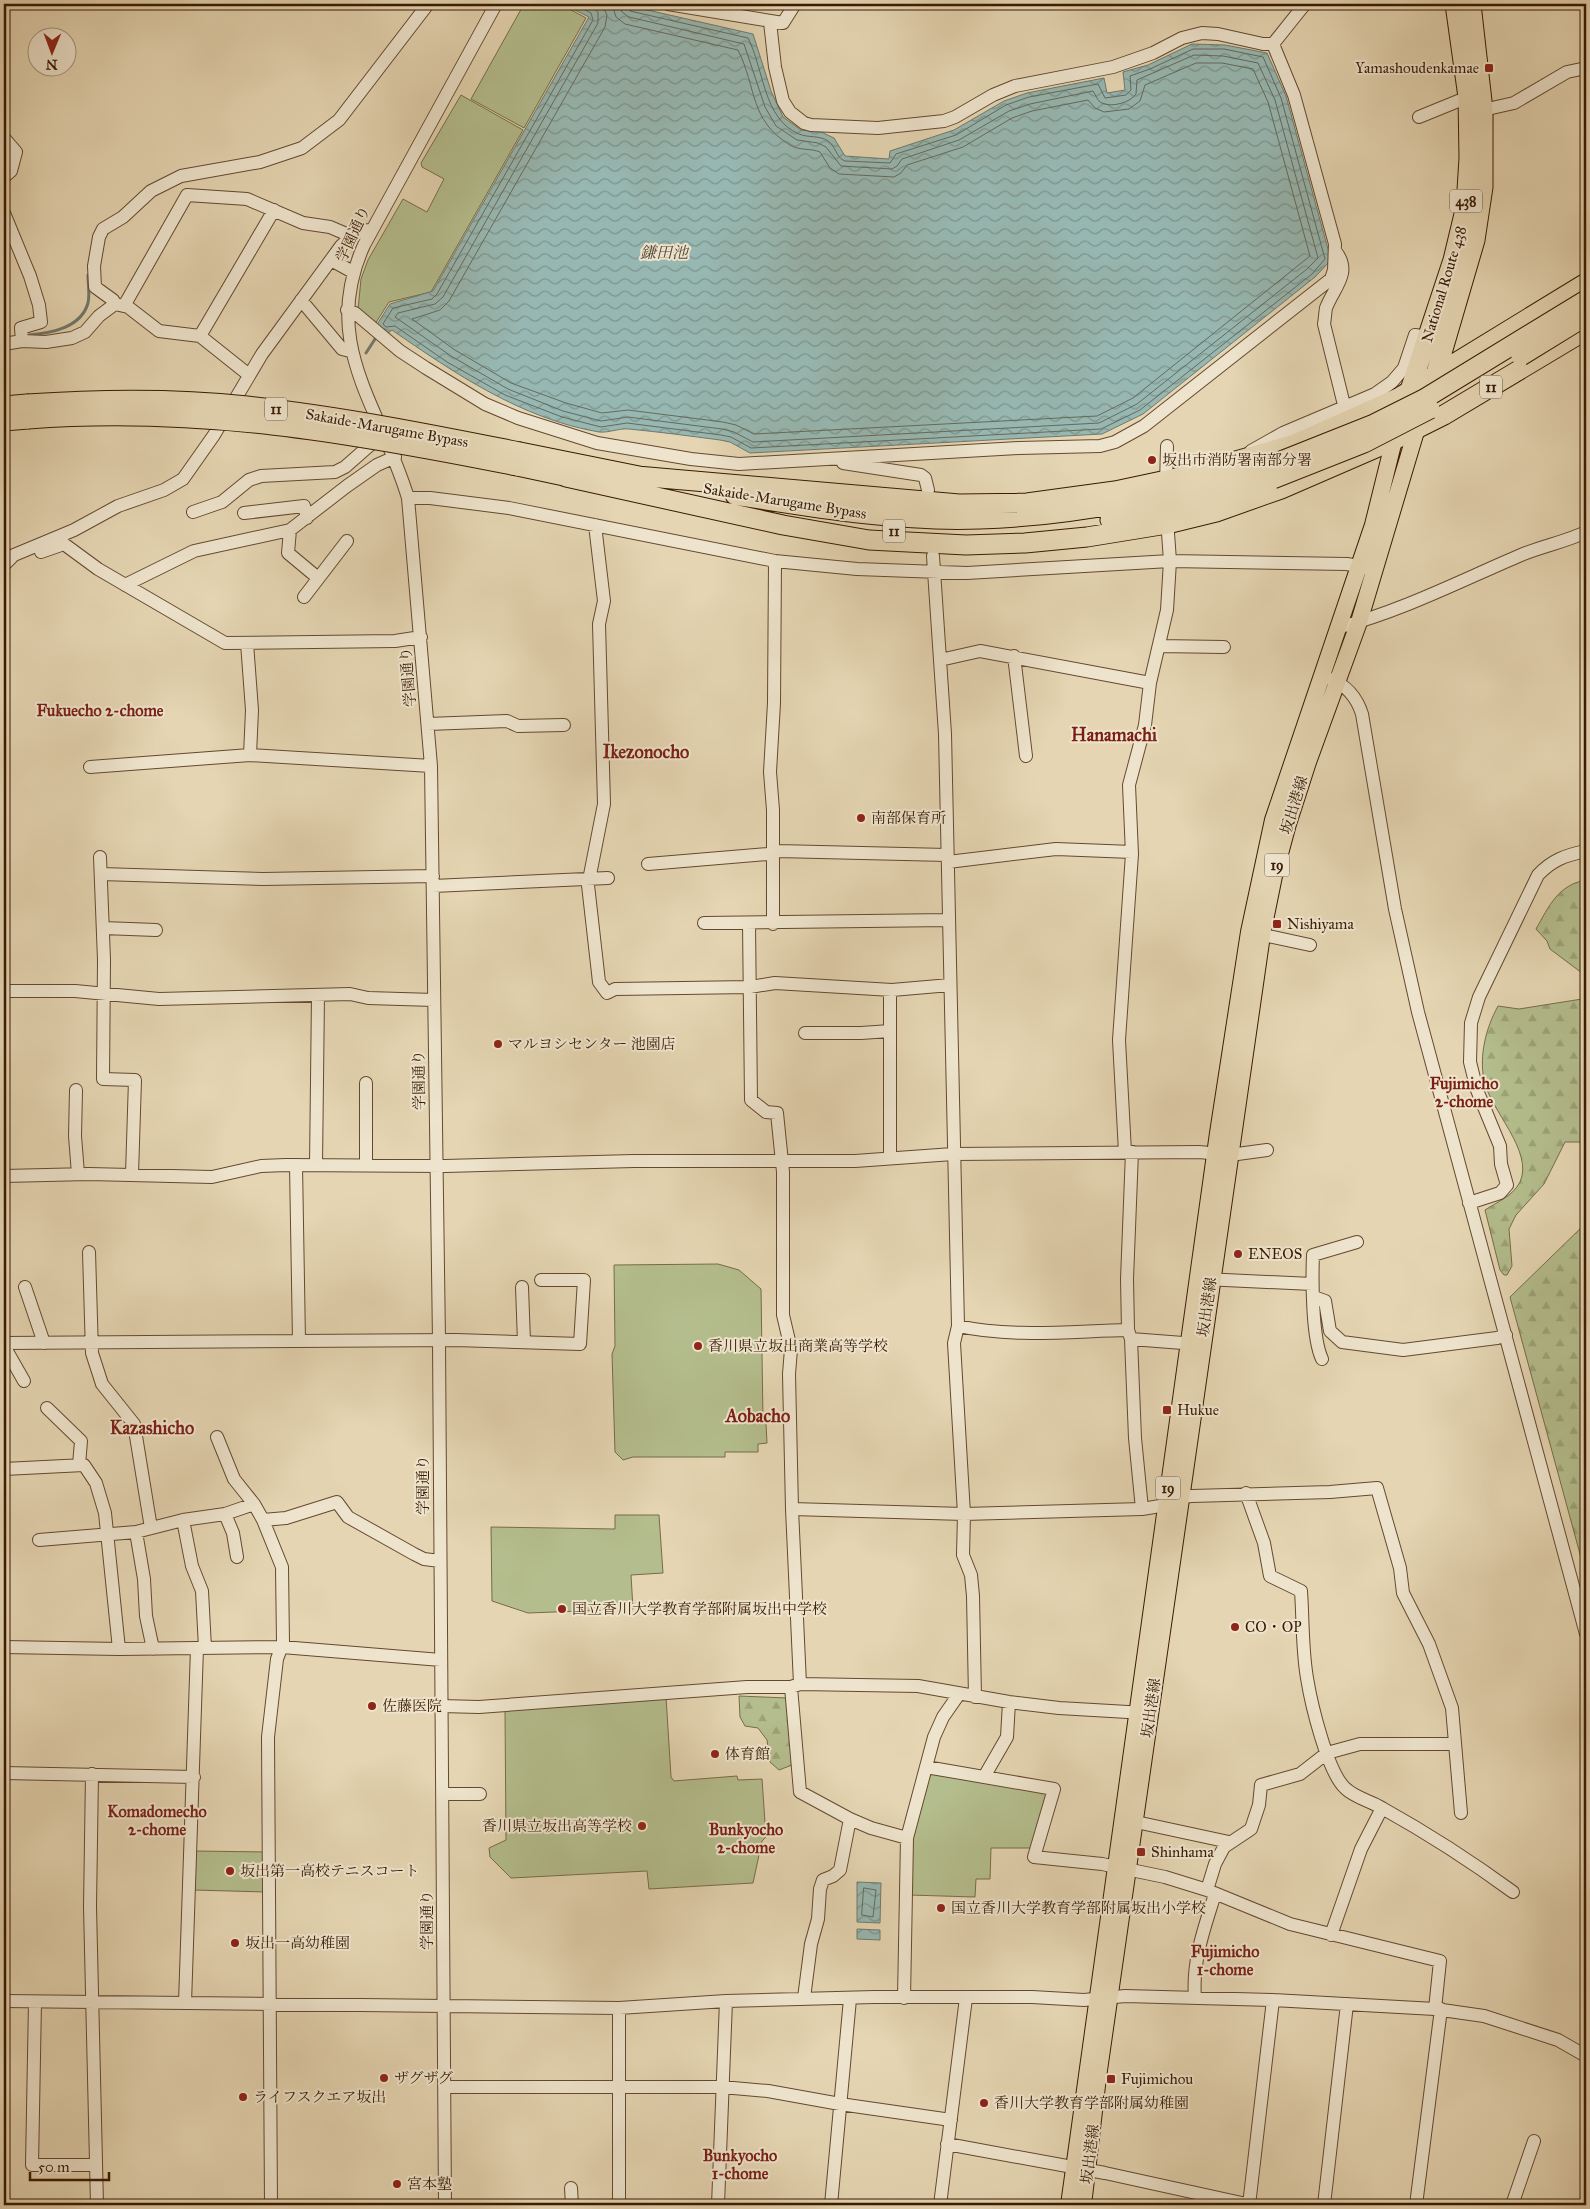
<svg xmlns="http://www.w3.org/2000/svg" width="1590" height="2209" font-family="'IM FELL Great Primer','Noto Serif JP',serif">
	<defs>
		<pattern id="forest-firs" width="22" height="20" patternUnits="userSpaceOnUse" patternTransform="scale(1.25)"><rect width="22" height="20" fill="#b4bd8d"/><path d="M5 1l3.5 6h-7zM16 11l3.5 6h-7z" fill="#9ca278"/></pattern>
		<pattern id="water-waves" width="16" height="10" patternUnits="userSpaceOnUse" patternTransform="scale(1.25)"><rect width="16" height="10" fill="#97b8b2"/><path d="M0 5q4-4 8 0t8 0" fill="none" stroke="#7c958f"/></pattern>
	</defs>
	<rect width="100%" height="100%" fill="#e5d5b2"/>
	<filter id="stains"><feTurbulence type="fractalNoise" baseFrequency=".004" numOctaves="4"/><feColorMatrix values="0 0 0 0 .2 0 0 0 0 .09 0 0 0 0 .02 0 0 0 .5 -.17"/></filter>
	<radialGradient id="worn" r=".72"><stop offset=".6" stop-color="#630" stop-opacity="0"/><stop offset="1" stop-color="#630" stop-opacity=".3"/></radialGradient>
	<path fill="url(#forest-firs)" stroke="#766c48" d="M1586,880V976L1550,949L1547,941L1536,929C1549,906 1558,885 1586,880Z
		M1586,986V1146L1583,1142H1565L1544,1184L1516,1215L1509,1229L1512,1266L1507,1275H1504L1500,1270L1485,1210C1497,1202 1513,1196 1520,1182C1534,1151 1490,1110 1484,1080C1479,1055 1486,1028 1498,1006L1519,1009L1582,999Z
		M1586,1223V1576L1510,1297Z
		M739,1696L787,1698L792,1765L779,1770L770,1762L767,1740L758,1728L745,1726L740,1717Z"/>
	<path fill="#b4bd8d" stroke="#766c48" d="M524,4H560L586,18L524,128L471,99Z
		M461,95L523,130L431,292L389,302L375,324L358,310L361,279L368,260L403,199L427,212L444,179L422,167L421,163Z
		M718,1264L739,1270L761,1289L763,1420L766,1423L767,1443L758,1444V1452H725V1457H633L623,1460L615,1452L612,1354L615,1346L614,1265Z
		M615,1515H659L663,1573L631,1575L633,1609L528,1613L492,1601L491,1527L615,1529Z
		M666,1697L671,1777L674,1781L737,1776L738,1780L762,1779L766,1837L762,1841L753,1883L649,1889L647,1871L511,1878L490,1857L489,1848L506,1840L505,1709Z
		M928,1773L1048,1791L1035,1848H991L990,1879H976L975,1897L909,1895L910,1838Z
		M195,1851L267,1852L266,1892L194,1890Z"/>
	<path fill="url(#water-waves)" stroke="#71796c" d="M563,4H621L753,34L771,91L783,117L801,130L821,132L834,138L845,156L889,159L890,151L954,130L1004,101L1027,93L1104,78L1107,93L1125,90L1123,72L1148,65L1192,44L1225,45L1267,53L1286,96L1331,260L1315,277L1143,414L1102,434L750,453L730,442L720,440C690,436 660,432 629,429C619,428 609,433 599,432C522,419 454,373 392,330L387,334L376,326L390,304L433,291L589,17Z
		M857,1882L881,1883L880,1923L857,1922Z
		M857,1929L880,1930V1940L857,1939Z"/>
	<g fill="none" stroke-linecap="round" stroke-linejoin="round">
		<path stroke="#68695a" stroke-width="1" d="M574,4L591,13L593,20L437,294L432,299L393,308L383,324L386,327L395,326L447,362L505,395L562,417L601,427L627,423L721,435L731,437L751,448L1101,429L1140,410L1312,274L1325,259L1281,98L1263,57L1224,49H1193L1150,69L1130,76L1131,90L1126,95L1105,98L1098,84L1029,97L1006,105L956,135L896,154L890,163L845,161C836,158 836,146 828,141C819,135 808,138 799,134C763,119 764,69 748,38L630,11L626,4
			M588,4L598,12V23L443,297L435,304L398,313L395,317L451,356L508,389L563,411L601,421L628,417L722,429L734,432L753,442L1099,423L1137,404L1307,269L1318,258L1275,100L1258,63L1223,56L1194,55L1137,80L1136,94C1131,102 1112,108 1102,103C1097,101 1096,95 1093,91L1030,104L1009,111L959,140L902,159L897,166L892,169L841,166L826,147L818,143L797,140L776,126L765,107L744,44L629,17L622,12L620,4
			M602,4L607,15L605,27L449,301L440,310L412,319L455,350L511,383L566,403L602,413L628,410L723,422L736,425L754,434L1097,416L1133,398L1310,256L1268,102L1253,69L1222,63H1196L1145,85L1140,101L1129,109L1104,112L1095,108L1088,100L1032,111L1012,118L963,147L907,165L901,173L894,177L839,174L830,168L820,152C811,148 800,151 790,145C749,120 757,88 738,50L625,24L616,17L612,4
			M864,1888L876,1890L873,1917L862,1915Z"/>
		<path stroke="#71796c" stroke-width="3" d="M29,335C51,333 81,328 88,303C90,295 88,284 88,275
			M366,353L377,336"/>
		<defs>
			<path id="minor" d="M668,4L783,23L795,4
				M770,22L775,67L783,101L790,112L804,123L811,125L878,128L944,121L955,117L993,95L1015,86L1113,67L1153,53L1182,38L1202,33L1218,34L1263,44H1273L1305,4
				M1483,110L1514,103L1567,72L1586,68
				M1419,117L1468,97
				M4,138L16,152L11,171L4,177
				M4,213L30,276L39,305L41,322L21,328L22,341L46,342L72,338L85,332L99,316L115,304
				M1336,252C1352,273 1334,287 1326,308C1325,313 1325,319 1324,324L1346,413
				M331,260L353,272
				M301,300L342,349L350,351
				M124,306L187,195L247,199L303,223L330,227L351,236
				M347,310L355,313L400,351L426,368L485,404L518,418L597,443L691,459L739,464L1019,448L1100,446L1115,442L1144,426L1331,279L1334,270L1335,244L1294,95L1273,44
				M200,336L274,210
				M4,344L22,341
				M249,375L200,336L159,331L128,307L115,304L113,300L95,287L94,266L99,237L103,229L123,217L151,191L181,176L260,162L302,148L339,120L428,4
				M1251,451L1283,433L1375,394L1392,382L1404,368L1415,335L1434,338
				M843,463L921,475L925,478L928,490
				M1166,486L1167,446
				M408,498H430L509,508L775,561L857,569L967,573L1170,561L1347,564L1368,568
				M193,512L222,502L249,480L261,476L335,472L345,467L378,438
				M244,513L304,506L307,518
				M595,525L604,601L599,624L604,804L588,885L599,982L607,993L615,989L750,987L775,983L892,990L950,985
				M290,530L288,553L318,578
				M41,552L64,544L98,569L225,643L395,641L421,637
				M933,556L945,734L958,1326L954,1343L964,1514L963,1555L971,1575L973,1596L975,1697
				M4,565L14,555L74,530L118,506L164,490L183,479L214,435L262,354L341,246C350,237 358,230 372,230
				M125,585L194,551L290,530L347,486L377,465L395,457
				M304,597L347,541
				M1337,628C1402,611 1460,581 1521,555C1542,546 1565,542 1586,532
				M247,643L252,710L250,755
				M1159,646L1224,647
				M1014,656L1026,756
				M940,660L980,651L1150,683
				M1330,679C1346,685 1357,698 1362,714L1395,909L1418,1012L1586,1634
				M428,724L507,721L518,726L564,725
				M90,767L250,755L431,766
				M100,857L104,960L103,1079L135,1080L132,1174
				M948,862L1056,849L1132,852
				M648,864L768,854L777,851L947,855
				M101,874L263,879L433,876
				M433,886L608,878
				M704,923L949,920
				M749,923L751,1100L766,1112L777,1113L783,1172V1315L791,1349L789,1374L792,1509
				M773,924V810L770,772L774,703L775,561
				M103,928L156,930
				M1254,933L1310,945
				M890,990V1158
				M4,991H75L159,999L350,994L368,998L434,1000
				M805,1033H861L890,1031
				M76,1090L75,1136L78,1174
				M1125,1152L1119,1040L1132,854L1129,785L1145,725L1150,683L1167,610L1170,561L1167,519
				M1132,1152L1127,1279L1128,1330L1131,1339L1135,1438L1142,1509
				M296,1165L299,1341
				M316,1165L318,995
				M366,1165V1083
				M4,1176L89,1174L212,1177L261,1166L286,1165L445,1166L634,1161H855L953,1154L1199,1152L1230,1155L1267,1150
				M1469,1203L1500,1193L1507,1185L1501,1164L1500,1146L1477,1090L1470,1062L1471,1023L1479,997L1538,875C1552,860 1566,855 1586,851
				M89,1252L92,1353L102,1384L134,1424L151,1528
				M1204,1279L1312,1284
				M25,1287L44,1343
				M522,1287L524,1342
				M1314,1297L1325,1301L1330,1331L1342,1342L1403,1350L1497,1338L1506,1335
				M958,1326C1013,1338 1072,1331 1128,1330
				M1131,1339L1196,1344
				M4,1343L456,1340L580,1344L584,1280H541
				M4,1346L24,1381
				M1322,1359C1312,1338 1312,1280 1313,1255L1357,1242
				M47,1408L81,1441L79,1465
				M217,1437L234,1479L254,1504L263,1520L282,1567L283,1643L277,1659L268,1737L271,2205
				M4,1469L84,1465L96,1483L105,1513L119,1649
				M1246,1493L1264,1543L1270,1576L1301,1591C1303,1619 1302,1649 1307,1678C1311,1703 1327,1771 1345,1788C1355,1798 1371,1801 1382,1808C1427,1833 1472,1862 1513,1892
				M225,1514L233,1533L237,1557
				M183,1520L192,1566L202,1591L205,1648
				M263,1520L286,1518L337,1502L348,1517L414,1554L424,1559L440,1561
				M136,1532L144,1579L146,1616L153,1649
				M39,1540L136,1532L183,1520L225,1514L254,1504
				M4,1647L119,1649L282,1647L441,1660
				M800,1684L792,1509L964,1514L1142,1509L1166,1505L1181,1497L1192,1496L1330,1492L1377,1488L1400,1568L1403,1593L1429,1644L1452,1708L1461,1813
				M791,1687L800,1792L850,1819L871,1828L907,1838
				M441,1706L479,1707L747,1687H791L800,1684L918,1686L1009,1702L1059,1708L1145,1713
				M926,1767L1054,1789L1034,1857L1102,1864L1165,1877L1207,1890L1290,1924L1440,1961L1435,2009
				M4,1773L194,1777
				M92,1774L90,1907L97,2205
				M984,1777L1007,1737L1009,1702
				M442,1794H480
				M1136,1822L1229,1842
				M1207,1890L1215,1864L1224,1847L1251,1829L1259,1805L1261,1785L1300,1774L1327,1753L1360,1744H1454
				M1331,1935L1361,1849L1382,1808
				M804,1998L811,1944L818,1919L820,1889L823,1880L833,1876L840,1870L850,1819
				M904,1998L907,1838L934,1737L943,1717L959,1694
				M1195,1998C1192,1961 1204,1929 1215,1894
				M4,2001L619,2008L726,2001L874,1997H1032L1084,2000L1125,1996L1273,2000L1435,2009L1484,2016L1558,2040L1586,2056
				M35,2002L32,2165H96
				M185,2003L197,1648
				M445,2087H722L768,2091L840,2104L951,2120
				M947,2144L1105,2173L1251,2205
				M571,2188L572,2205
				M445,2205L439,1341L431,766L408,498C381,407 319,344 364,245L496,4
				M619,2205V2008
				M718,2205L726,2001
				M831,2205L850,1999
				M940,2205L966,1998
				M1249,2205L1273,2000
				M1324,2205L1347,2004
				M1416,2205L1441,2009
				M1512,2205L1534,2141"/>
			<path id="major" d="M1069,2205L1218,1133L1249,932L1273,820L1373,525L1394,440
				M1083,2205L1098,2077L1262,935L1274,876L1288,824L1308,762L1359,622L1417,428"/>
			<path id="highway" d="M1434,380L1475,240L1483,187V110L1471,4
				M1408,396L1453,260L1466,206L1469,158L1468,97L1455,4
				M4,406L27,404
				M4,421L28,419
				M520,452L649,478
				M517,466L578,479
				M637,476L959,504L1027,503L1115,491L1176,478L1295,444L1349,420L1398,398L1586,283
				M566,477L783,525L869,540L966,545L1025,543L1087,537L1167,524L1216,512L1281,489L1394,440L1444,415L1586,330
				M735,495C816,508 898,522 980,519C1078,516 1172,495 1266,467
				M1110,520L1156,512L1271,479"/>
		</defs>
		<use href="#minor" stroke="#64492f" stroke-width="14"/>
		<use href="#major" stroke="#391a03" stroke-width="18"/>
		<use href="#highway" stroke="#391a03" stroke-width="21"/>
		<use href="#minor" stroke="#eee4cd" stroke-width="12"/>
		<use href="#major" stroke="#e5d5b2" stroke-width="16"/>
		<use href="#highway" stroke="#e5d5b2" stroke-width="19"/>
		<defs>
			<path id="highway-bridge" d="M1521,356L1586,316
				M27,404C100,399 174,398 247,406C339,416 430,434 520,452
				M28,419C198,406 352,433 517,466
				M1266,467L1374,424L1424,399L1586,300
				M1273,479L1364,443L1430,409"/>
		</defs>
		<use href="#highway-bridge" stroke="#391a03" stroke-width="21" stroke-linecap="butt"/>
		<use href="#highway-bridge" stroke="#e5d5b2" stroke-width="19"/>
	</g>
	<g fill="#8f2418" stroke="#eee4cd" stroke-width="2">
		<rect x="1484" y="63" width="10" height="10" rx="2.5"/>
		<circle cx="1152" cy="460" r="5"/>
		<circle cx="861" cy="818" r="5"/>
		<rect x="1272" y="919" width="10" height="10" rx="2.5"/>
		<circle cx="498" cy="1044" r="5"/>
		<circle cx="1238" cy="1254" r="5"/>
		<circle cx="698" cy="1346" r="5"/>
		<rect x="1162" y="1405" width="10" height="10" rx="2.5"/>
		<circle cx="562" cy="1609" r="5"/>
		<circle cx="1235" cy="1627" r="5"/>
		<circle cx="372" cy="1706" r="5"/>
		<circle cx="715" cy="1754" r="5"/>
		<circle cx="642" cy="1826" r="5"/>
		<rect x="1136" y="1847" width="10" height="10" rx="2.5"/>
		<circle cx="230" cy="1871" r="5"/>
		<circle cx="941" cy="1908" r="5"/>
		<circle cx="235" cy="1943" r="5"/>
		<circle cx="384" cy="2078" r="5"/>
		<rect x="1106" y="2074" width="10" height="10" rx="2.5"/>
		<circle cx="243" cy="2097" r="5"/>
		<circle cx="984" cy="2103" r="5"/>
		<circle cx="397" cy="2184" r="5"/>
	</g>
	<g text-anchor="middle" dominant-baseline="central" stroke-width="4" stroke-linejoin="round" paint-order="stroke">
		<g fill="#eee4cd" stroke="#6f5740" stroke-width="1">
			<rect x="1450" y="189.5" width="32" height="23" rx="4"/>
			<rect x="1480" y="375.5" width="22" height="23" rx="4"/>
			<rect x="265" y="397.5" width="22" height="23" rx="4"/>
			<rect x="883" y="519.5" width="22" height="23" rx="4"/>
			<rect x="1264.5" y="853.5" width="25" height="23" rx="4"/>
			<rect x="1155.5" y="1476.5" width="25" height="23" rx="4"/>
		</g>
		<g font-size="14" font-weight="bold" fill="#391a03">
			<text x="1466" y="201">438</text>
			<text x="1491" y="387">11</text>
			<text x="276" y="409">11</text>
			<text x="894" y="531">11</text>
			<text x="1277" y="865">19</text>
			<text x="1168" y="1488">19</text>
		</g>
		<g font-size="15" fill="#391a03" stroke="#eee4cd" text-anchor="start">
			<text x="1479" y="68" text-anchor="end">Yamashoudenkamae</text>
			<text x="1162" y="460">坂出市消防署南部分署</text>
			<text x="871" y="818">南部保育所</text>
			<text x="1287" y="924">Nishiyama</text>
			<text x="508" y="1044">マルヨシセンター 池園店</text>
			<text x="1248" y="1254">ENEOS</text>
			<text x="708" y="1346">香川県立坂出商業高等学校</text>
			<text x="1177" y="1410">Hukue</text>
			<text x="572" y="1609">国立香川大学教育学部附属坂出中学校</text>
			<text x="1245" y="1627">CO・OP</text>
			<text x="382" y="1706">佐藤医院</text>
			<text x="725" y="1754">体育館</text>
			<text x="632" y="1826" text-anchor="end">香川県立坂出高等学校</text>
			<text x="1151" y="1852">Shinhama</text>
			<text x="240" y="1871">坂出第一高校テニスコート</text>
			<text x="951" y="1908">国立香川大学教育学部附属坂出小学校</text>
			<text x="245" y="1943">坂出一高幼稚園</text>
			<text x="394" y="2078">ザグザグ</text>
			<text x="1121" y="2079">Fujimichou</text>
			<text x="253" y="2097">ライフスクエア坂出</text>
			<text x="994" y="2103">香川大学教育学部附属幼稚園</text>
			<text x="407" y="2184">宮本塾</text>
		</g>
		<g font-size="15" fill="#391a03" stroke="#eee4cd">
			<text transform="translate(353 234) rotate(-65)">学園通り</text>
			<text transform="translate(1444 284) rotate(-73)">National Route 438</text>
			<text transform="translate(387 428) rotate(10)">Sakaide-Marugame Bypass</text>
			<text transform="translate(785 501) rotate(9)">Sakaide-Marugame Bypass</text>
			<text transform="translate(408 677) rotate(-95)">学園通り</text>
			<text transform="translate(1294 805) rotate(-73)">坂出港線</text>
			<text transform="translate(419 1080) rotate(-91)">学園通り</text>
			<text transform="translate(1207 1307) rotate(-82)">坂出港線</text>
			<text transform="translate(423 1485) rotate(-90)">学園通り</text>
			<text transform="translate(1151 1708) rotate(-82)">坂出港線</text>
			<text transform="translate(427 1920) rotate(-90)">学園通り</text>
			<text transform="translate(1090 2154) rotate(-83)">坂出港線</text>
		</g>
		<g font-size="16" font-style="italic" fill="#554938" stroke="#eee4cd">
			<text x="664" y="252">鎌田池</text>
		</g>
		<g font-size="16" font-weight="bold" fill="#7a1f14" stroke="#eee4cd">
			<text x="100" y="710">Fukuecho 2-chome</text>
			<text x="1464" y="1083">Fujimicho<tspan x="1464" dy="18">2-chome</tspan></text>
			<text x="157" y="1811">Komadomecho<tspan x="157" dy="18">2-chome</tspan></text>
			<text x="746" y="1829">Bunkyocho<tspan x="746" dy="18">2-chome</tspan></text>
			<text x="1225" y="1951">Fujimicho<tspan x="1225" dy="18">1-chome</tspan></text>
			<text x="740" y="2155">Bunkyocho<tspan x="740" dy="18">1-chome</tspan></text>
		</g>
		<g font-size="18" font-weight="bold" fill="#7a1f14" stroke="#eee4cd">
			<text x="1114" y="735">Hanamachi</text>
			<text x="646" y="752">Ikezonocho</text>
			<text x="758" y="1416">Aobacho</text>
			<text x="152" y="1428">Kazashicho</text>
		</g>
	</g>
	<rect width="1590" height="2209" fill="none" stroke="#e5d5b2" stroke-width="20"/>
	<rect x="5" y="5" width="1580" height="2199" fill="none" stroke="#391a03" stroke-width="2.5"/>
	<rect x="10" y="10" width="1570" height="2189" fill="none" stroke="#391a03"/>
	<g transform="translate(52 52) rotate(181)"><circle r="24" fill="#eee4cd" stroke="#a6937c"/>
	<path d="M0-4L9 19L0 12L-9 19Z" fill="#8f2418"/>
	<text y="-8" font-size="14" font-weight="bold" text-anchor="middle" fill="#391a03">N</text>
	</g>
	<path d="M30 2172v8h79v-8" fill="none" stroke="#391a03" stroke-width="2.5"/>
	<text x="38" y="2172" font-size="15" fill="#391a03" stroke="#eee4cd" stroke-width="4" paint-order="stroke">50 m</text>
	<rect width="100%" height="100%" filter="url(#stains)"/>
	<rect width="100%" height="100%" fill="url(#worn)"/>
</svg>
